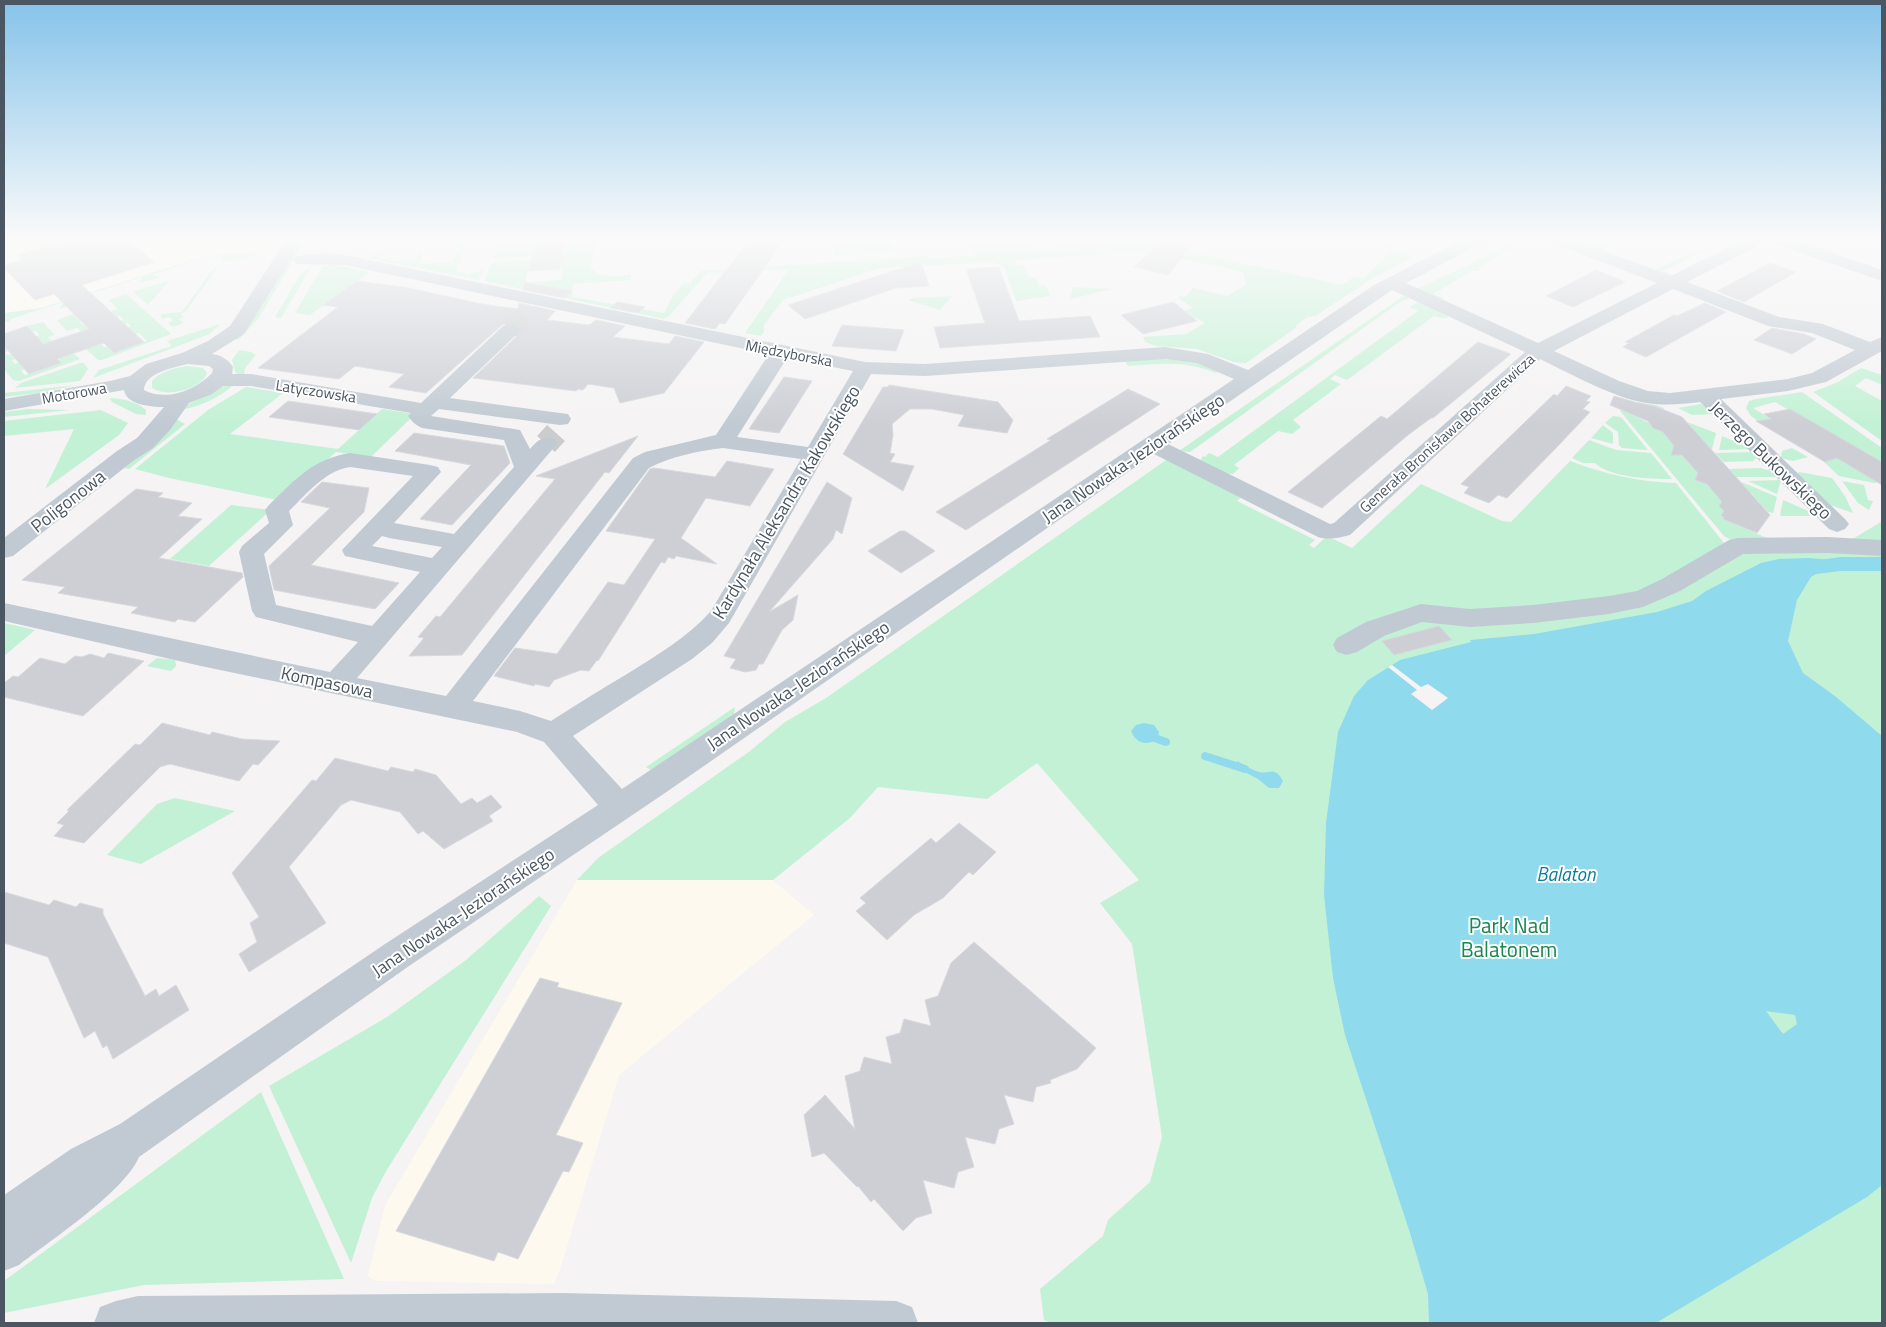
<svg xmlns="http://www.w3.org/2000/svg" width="1886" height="1327" font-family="'Titillium Web',sans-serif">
	<rect width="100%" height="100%" fill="#f5f3f3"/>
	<path fill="#fdf9ef" d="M4,240H273L267,254L199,258L4,320Z
		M627,879L773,880L814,915L619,1075L560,1270L554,1284L375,1281L368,1276L385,1205L577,880Z"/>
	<path fill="#c3f1d5" d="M302,240H306L258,319L238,340L232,339Z
		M427,240L441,241L429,242L426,248H420L422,243L411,244L385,251L381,259L392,258L391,261L415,260L418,253L424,252L419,264L452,262L461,241L453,240H466L465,250L456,271L469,274L483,270L479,280L368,258L371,255L413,242Z
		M499,240H537L532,256L495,259L493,258Z
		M568,240H596L591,268C601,279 618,276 631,275V280L573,284L572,297L664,313L673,295L684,283H690L701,271L927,256L932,259L974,255L969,240H1029L1033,249L1116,242V240H1138L1337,284L1346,283L1353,277L1363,279L1391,250L1368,240H1375L1413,257L1371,279L1317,315L1306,318L1295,326L1297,327L1246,363L1234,362L1197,349L1156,346L1145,342L1143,337L1186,334L1205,323L1196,318H1194L1184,311L1193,308L1177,297L1186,296L1193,288L1227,296L1246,285L1243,272L1151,252L1015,260L1017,265H1024L1029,277H1036L1039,286L1046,285L1050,296L1016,301L1004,267L993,262L880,268L783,300L764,325V332L761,336L745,333L789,269L707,273L669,316L664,319L485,281L491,264L495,262L531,260L525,282L561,280L563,273H559L562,271L560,269L562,268L560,267L563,265L561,264L564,254H566L564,253L566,251L564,250L567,248L565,247L568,245Z
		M839,240H890L894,252L834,256L833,248H828V246L839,245Z
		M1514,240H1531L1516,246L1481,266L1478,271H1472L1433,294L1444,298L1441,299L1414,290L1472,263Z
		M1570,240H1623L1602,250L1653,271L1698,249L1714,253L1716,256L1704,251L1663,271L1675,276L1669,277Z
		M258,252C248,261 235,261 223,261L220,257L203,258L151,275L161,277L139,283L142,277L76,298L71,305L60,309L63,302L11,319L9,322H4V313L41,308L199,258L226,254Z
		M333,264L369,272L310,315L295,313L323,266Z
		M311,267L281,318L275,317L301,273Z
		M214,268H217L186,311L181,314L184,317L179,319L184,323L173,327L168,323L173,320L169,317L163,319L160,316L162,314L182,312Z
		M170,280L148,305L133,292Z
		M1073,287L1112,289L1070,299Z
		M126,294L171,334L102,360H98L86,349L101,344L104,347L108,346L114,353L147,341L139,333L135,334L128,327L131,326L128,323L125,324L121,321L123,319L120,316L117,317L111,311L118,309L109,300Z
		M1405,295L1410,298L1400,302L1190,452L1179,451Z
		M952,296L940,310L908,300L912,298Z
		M1418,302L1447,315L1448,318H1441L1434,316L1347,380L1335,375L1330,379L1341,384L1293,420L1301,427L1292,434L1278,431L1234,465L1239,468L1233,474L1224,473L1200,461L1203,456L1205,457L1209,453L1218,457L1418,311L1409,307Z
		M95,306L79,322L90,329L81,331L77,328L67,331L57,320Z
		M43,322L55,335L48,337L52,341L43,344L36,336L39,335L36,331L32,332L27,326Z
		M220,324L210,334L93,378L99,370L172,346L167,341Z
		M4,346L8,351L5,352L7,355L12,354L16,359L12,360L15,364L19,363L25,369L21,371L25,375L61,363L57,358L73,353L80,359L19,381L13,380L4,369Z
		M239,350L251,352L256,355L245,368L244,374L239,375L235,372L232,360Z
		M1153,358L1195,362L1219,370L1216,373C1182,360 1162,364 1128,366L1124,360Z
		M80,363H84L88,369L80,381L15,388L21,383Z
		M187,366L203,368L207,373C200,390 166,398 152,388V381C161,371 174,368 187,366Z
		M1861,368L1882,375V385L1866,378L1855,386L1882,401V441L1813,392L1838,382Z
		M235,384C218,399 198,407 176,411L221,387Z
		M76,385L39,393L4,397V393Z
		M246,387L283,393L230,434L338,449L382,409L415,414L371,457L336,452L282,501L169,478L135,469L208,410Z
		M1802,392L1882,448V463L1775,402L1753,408L1771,419L1760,422L1751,416L1746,408L1749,401L1756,399Z
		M110,398C121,398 138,402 146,410V415L136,414L112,402Z
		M1630,401L1655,405L1664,408L1663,410L1647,406L1637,417L1653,425V428L1664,429L1701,477L1698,481L1705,482L1711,489H1715L1729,504L1721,515L1724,517L1723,519L1776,542L1731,540L1724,536L1620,411Z
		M1701,404L1717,414L1692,415L1678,408Z
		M28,409L70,410L4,417V412Z
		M101,410L128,423L119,435L45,489L74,429L4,436V421Z
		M1613,416L1621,417L1648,450L1622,448L1619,445L1618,432L1605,423Z
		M171,420H178L185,424L129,469L124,468Z
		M1687,422L1716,433L1712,449H1710Z
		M1603,425L1613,433V444L1591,438Z
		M1722,436L1752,449L1719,450Z
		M1589,440L1616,450L1651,453L1672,479C1651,479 1610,478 1595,463H1583L1572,458Z
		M1792,448L1808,457L1793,461L1781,458L1782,451Z
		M1754,452L1758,457L1753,461L1724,462L1715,453Z
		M1838,457L1878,482L1874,483L1839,476L1824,462Z
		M1169,458L1242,496L1237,501L1315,540L1309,545L1314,548L1327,536L1352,548L1421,484L1502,521L1511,522L1570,461C1605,474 1638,482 1676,483L1724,543H1850L1882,545V1323H1051L1044,1320L1040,1289L1103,1236L1108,1220L1150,1182L1162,1137L1132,944L1100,903L1139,880L1037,763L987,799L878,787L850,818L773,880H577L598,858L750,751L785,722L826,698Z
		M1761,468L1770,471L1777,477H1736L1729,469Z
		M1799,472L1832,478L1845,496L1853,513L1830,505L1797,474Z
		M1781,480L1777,494L1748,481Z
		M1739,481L1777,497L1773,513L1768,512L1751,493H1747V489Z
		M1842,481L1864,485L1868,500L1873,501L1869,510L1858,503Z
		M1783,500L1815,514L1817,516H1782L1780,515Z
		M231,505L271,510L209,566L170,559Z
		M1881,522L1882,544L1849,541Z
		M4,623L35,630L4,656Z
		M157,658L175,660L176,666L171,671L147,666Z
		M735,707L734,716L652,771L646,767Z
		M175,798L235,811L141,864L107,855L157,804Z
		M539,896L551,906L385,1173L372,1198L351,1263L269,1086L387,1017L466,960Z
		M261,1092L344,1279L144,1285L4,1313V1281Z"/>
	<path fill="#90daee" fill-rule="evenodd" d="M1809,558L1832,560L1840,564V566L1819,572L1811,577L1797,600L1788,641L1803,673L1835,696L1882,736V1185L1867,1197L1656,1323H1429L1428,1294L1410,1233L1345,1035L1333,978L1324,895L1326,823L1338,732L1354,696L1368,680L1400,660L1471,642L1470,640L1534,634L1657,612L1692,601L1706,591L1761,563L1779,559ZM1766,1011L1795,1015L1797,1024L1783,1034Z
		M1144,723L1154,725L1159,732L1158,739C1147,746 1136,744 1131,731L1136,725Z
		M1237,761C1244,765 1252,770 1259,772C1270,775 1274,765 1283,781L1279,788H1269L1258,779L1237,768Z"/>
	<path fill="#f5f3f3" d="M1392,665L1421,687L1428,684L1448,698L1432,710L1411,694L1417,690L1388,667Z"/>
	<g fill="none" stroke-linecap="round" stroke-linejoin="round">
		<path stroke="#90daee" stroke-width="8" d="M1149,736L1166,742
			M1205,756L1245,769"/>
		<path fill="#90daee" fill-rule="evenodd" d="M1840,557H1882V571H1840L1809,575L1801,573L1798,568L1801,563Z"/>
	</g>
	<path fill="#cdcfd5" stroke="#d7d9de" d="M70,240H127L154,262L82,285L144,342L114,353L104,343L57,359L61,363L29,374L4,346V334L27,326L43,344L89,329L54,294L35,300L4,268V265L22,260L18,255Z
		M537,240H566L560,269L528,271Z
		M784,240L725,324L720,323L715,329L685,323L747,243Z
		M1161,240L1192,245L1168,275L1134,267Z
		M921,262L929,286L896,288L805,319L788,305Z
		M1770,263L1796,272L1744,302L1717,291Z
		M999,267L1019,321L1090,316L1100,337L940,348L934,327L985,323L966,269Z
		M1596,270L1625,282L1573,307L1546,296Z
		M357,281L404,287L482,304L518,309L519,303L555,311L547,320L589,325L596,320L625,326L613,337L669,344L675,336L704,342L664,393L620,403L614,388L588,384L583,390L578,389L576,391L473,378L522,331L518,325L511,322L502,325L426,393L389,387L404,374L355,366L339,379L258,368L338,307L323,305Z
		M525,282L555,288L572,291L565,298L523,290Z
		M617,302L645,307L638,313L610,308Z
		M1173,302L1197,321L1143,334L1121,315Z
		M1705,303L1726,312L1646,357L1623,347L1629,343L1625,342L1674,315L1677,316Z
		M842,325L904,330L896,351L832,346Z
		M1772,328L1804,334L1816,339L1792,354L1754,340Z
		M1478,342L1511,354L1433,418H1431L1408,435L1322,508L1288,492L1381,416L1387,419Z
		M784,377L812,381L779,433L749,429Z
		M889,385L998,402L1013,420L1007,433L958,426L964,415L932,409H910L892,424L893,435L890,453L895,454L890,462L914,466L903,491L843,454L883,387H888Z
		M1566,386L1591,396L1586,401L1590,402L1583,409L1590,412L1557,447L1507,498L1498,495L1489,503L1464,493L1469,487L1461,484L1554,394L1557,396Z
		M1128,389L1160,404L966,530L936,512L1051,440L1047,439Z
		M1614,396L1634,402L1654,406L1682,417L1770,515L1757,533L1723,519L1724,517L1721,516L1724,511L1719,506L1722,502L1707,484L1695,480L1698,473L1682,455H1671L1674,446L1663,432L1653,428L1648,421L1610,405Z
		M288,401L377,414L359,430L269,417Z
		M1790,409L1882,462V485L1837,458L1825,462L1756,421L1771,419L1764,414Z
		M414,433L504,446L510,463L452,525L420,519L471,465L395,451Z
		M638,436L609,473L605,472L462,655L409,656L424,638L418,637L436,616L440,617L555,479L536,476Z
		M727,461L774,469L750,506L706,498L681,538L717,564L676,556L674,559L668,557L665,563L661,562L598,661L597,660L589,671L581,670L554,680L549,687L535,684L534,686L494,676L515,648L557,654L608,582L624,585L655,539L606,531L650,469L654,468L715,477Z
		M322,482L369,488L364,512L311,565L399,583L375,609L274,590L269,566L330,508L301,502Z
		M827,482L852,498L842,534L836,530L833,539L769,612L798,595L793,620L782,630L763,664H759L756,670L745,672L730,668L736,659L724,656Z
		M136,489L163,493L158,497L192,503L178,516L202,519L159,558L242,573L243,577L195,622L178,619L175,622L131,613L138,607L58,593L65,587L22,580Z
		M900,531H905L935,551L901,573L868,551Z
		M1439,626L1452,640L1394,655L1382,641Z
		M108,653L144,661L83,716L4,697V683L13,676L18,677L40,658L65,664L75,656L82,657L90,654L104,658Z
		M162,723L210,735L212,732L242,739L280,741L258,765L253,764L239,781L170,764L160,767L84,843L54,836L64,825L57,823L69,811L67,810L135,744L140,745Z
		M335,758L388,771L391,767L413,772L415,769L436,775L461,804L472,798L477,803L491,795L502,807L489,816L493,821L444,849L423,831L418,834L400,812L351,800L341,805L289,867L326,923L249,972L239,954L257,942L250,923L259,917L232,873L312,780L316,781Z
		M959,823L996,852L973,875L969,872L943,898L914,915L887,940L856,911L866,903L860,898L931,838L936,843Z
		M4,892L49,905L54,900L76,907L80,903L103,909V914L145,996L156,989L159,996L176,985L189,1010L113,1059L107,1045L103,1048L95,1031L84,1038L48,957L4,943Z
		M974,942L1096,1048L1077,1069L1050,1080L1051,1083L1036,1087L1033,1102L1004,1095L1014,1124L999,1129L995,1144L965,1137L974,1167L958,1172L954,1188L923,1180L932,1213L916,1218L903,1231L874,1199L871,1202L858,1186L857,1187L824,1153L812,1157L804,1115L825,1095L855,1129L845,1076L860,1071L864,1057L892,1064L886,1037L900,1033L904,1019L931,1026L925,1000L938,996L951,963Z
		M540,978L559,983L557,987L622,1003L556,1135L583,1143L569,1172L563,1171L518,1259L498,1252L494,1261L396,1231Z"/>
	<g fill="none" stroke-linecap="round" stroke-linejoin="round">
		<path stroke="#caccce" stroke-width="19" stroke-dasharray="19 9" stroke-linecap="butt" d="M510,330L527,314"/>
		<path stroke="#caccce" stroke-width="24" stroke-dasharray="24 12" stroke-linecap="butt" d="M546,444L556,433"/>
		<path fill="#c1cad2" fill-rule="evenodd" d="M286,240H303L244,334L212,354C221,355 228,359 233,367L232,374H251L421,403L503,326L510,324L517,326L520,330L517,334L450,398L560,413L568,414L571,419L568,424L560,425L439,409L431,416L520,430L530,449C538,440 542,436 554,439L557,444L357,678L446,696L633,458L645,452L716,435L769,354L345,265L296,264L293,260L296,256L326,253L345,255L865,362L925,364L1165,347L1208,354L1248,370L1374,285L1462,240H1490L1488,244L1475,247L1406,283L1538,343L1657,283L1555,244L1553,240H1577L1671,276L1743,240H1764L1762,244L1687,282L1779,317L1823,324L1870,342L1882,337V351L1826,382L1788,391L1721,399L1845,519L1849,524L1845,529L1837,532L1829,529L1700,402C1682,404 1665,406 1647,403C1616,399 1569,373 1540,359L1350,535C1339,538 1329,540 1318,537L1154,454L665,793L409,966L139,1157C124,1192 51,1240 19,1265L4,1271V1195L71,1149L120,1124L385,944L598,805L544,742L517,732L201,666L4,621V603L330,672L358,642L256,617L252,611L239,552L242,546L269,523L265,510L269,505C295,480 312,459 350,453L430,465L438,467L441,472L394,523L454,534L514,467L504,440L422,428C416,425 412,422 408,416L411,413L251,386H223L212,394L189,403L170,430L153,448L133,461L13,556L4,558V538L117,451L137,438L164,407C152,407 126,405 124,390L4,411V399L110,381L130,376L146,364L182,353L208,341L230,326ZM1673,289L1768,326L1812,333L1855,350L1812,373L1788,379L1670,393L1648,391L1619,381L1554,351ZM1392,290L1525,352L1334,523L1330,524L1168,444ZM787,358L853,371L808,447L737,437ZM1165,359L1197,363L1234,379L622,789L573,736L692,659L712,643L729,623L871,374L925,376ZM188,364L209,366L213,369L212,373C196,390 166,402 144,390C144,373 175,367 188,364ZM723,448L801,459L711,611C687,638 657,655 627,674C601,689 576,705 551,721L520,711L473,701L649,468C672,456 698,451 723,448ZM350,467L413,476L342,550L345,556L420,572L372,626L276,605L264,554L293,525L289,511C307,494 324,471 350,467ZM382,536L389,538L442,547L432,558L372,546Z
			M1772,240H1797L1882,270V281L1774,244Z
			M1827,537L1882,540V556L1827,553L1743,554L1680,591L1643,607L1609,614L1533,623L1470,627L1422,622L1384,636L1357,652L1347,655L1337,652L1333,645L1337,638L1366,622L1421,604L1470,609L1533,605L1609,596L1637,591L1662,579L1729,540L1738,538Z
			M562,1293L896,1301L912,1307L918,1323H94L100,1307L116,1301L138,1296Z"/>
	</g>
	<linearGradient id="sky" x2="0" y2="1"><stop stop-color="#85c3ea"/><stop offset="0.56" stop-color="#fafafa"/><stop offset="1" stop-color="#fafafa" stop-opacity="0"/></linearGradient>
	<rect width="1886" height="426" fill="url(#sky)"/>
	<g text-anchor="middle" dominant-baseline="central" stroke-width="4" stroke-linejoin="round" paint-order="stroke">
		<g font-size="15" fill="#4a5661" stroke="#fff">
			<text transform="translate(789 353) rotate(11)">Międzyborska</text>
			<text transform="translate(316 391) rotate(9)">Latyczowska</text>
			<text transform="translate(74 393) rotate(-10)">Motorowa</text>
			<text transform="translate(1447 433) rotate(-42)">Generała Bronisława Bohaterewicza</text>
		</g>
		<g font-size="18" fill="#4a5661" stroke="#fff">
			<text transform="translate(1133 458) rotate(-34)">Jana Nowaka-Jeziorańskiego</text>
			<text transform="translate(1771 460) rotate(44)">Jerzego Bukowskiego</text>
			<text transform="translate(68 501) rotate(-38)">Poligonowa</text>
			<text transform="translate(786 502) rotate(-59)">Kardynała Aleksandra Kakowskiego</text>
			<text transform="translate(327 682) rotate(12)">Kompasowa</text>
			<text transform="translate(798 685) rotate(-34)">Jana Nowaka-Jeziorańskiego</text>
			<text transform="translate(463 912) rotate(-34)">Jana Nowaka-Jeziorańskiego</text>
		</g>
		<g font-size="19" font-style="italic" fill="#0c7c9b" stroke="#fff">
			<text x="1566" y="873">Balaton</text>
		</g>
		<g font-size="21" fill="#17864f" stroke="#fff">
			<text x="1509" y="925">Park Nad<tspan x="1509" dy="24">Balatonem</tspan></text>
		</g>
	</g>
	<rect width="1886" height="1327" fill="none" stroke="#4a5661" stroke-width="10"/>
</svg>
